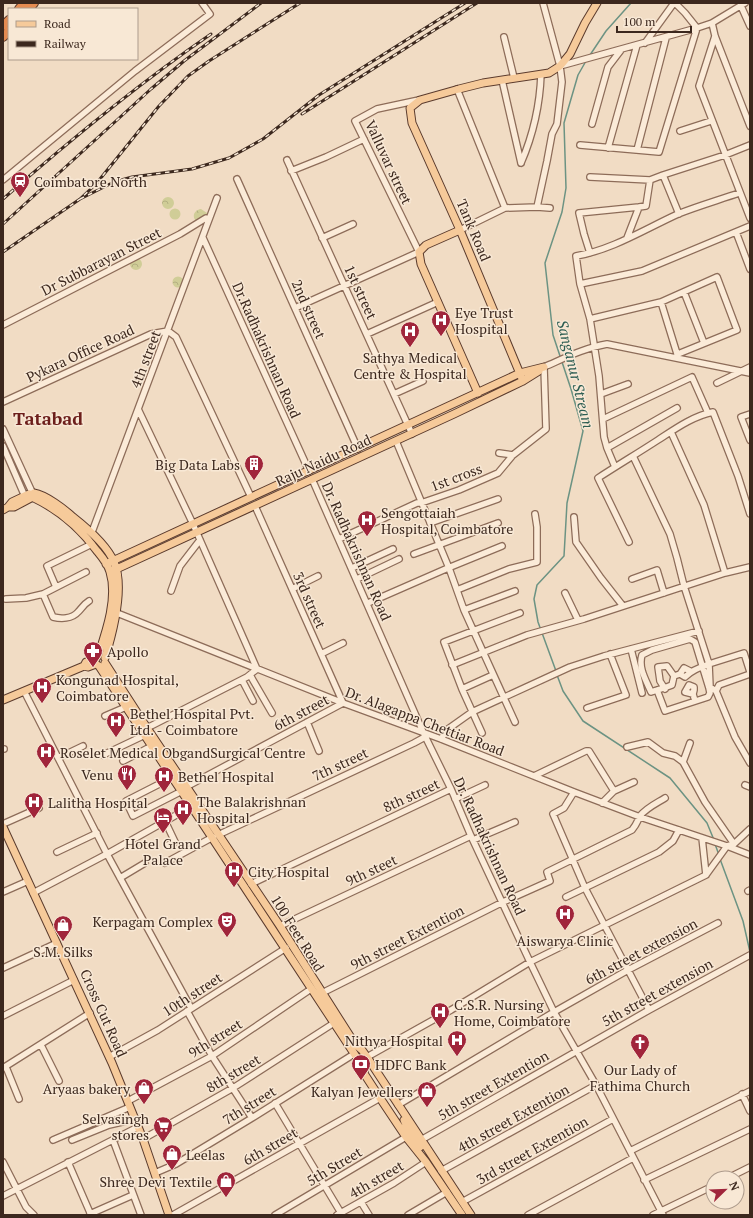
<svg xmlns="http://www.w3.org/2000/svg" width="753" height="1218" font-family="'PT Serif',serif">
	<defs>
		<pattern id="forest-crowns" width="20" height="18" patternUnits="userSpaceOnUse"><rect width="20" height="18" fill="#d0cd97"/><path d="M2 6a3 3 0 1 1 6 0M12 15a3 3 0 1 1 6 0" fill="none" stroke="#b4b082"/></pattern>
	</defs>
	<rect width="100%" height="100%" fill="#f1dcc4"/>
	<path fill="#d0cd97" d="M169.5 214a5.5 5.5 0 1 1 11 0a5.5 5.5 0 1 1-11 0Z"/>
	<path fill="url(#forest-crowns)" d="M162 203a6 6 0 1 1 12 0a6 6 0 1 1-12 0Z
		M201,209L207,213L208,217L197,222C191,217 194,210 201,209Z
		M130 264a6 6 0 1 1 12 0a6 6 0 1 1-12 0Z
		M172.5 282a5.5 5.5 0 1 1 11 0a5.5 5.5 0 1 1-11 0Z"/>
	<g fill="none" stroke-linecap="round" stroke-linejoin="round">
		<path stroke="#6c9383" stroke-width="1.5" d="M590,55L606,31L631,3
			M556,671L538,622L534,599L537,585L564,556L567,503L583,431L571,389L553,335L545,263L562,212L566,188L564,123L578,75L586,61
			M557,675L563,691L583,721L670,778L707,823L714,840
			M715,844L719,855
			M720,859L743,921L750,952"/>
		<defs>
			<path id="minor" d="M543,3L560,66L562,82L557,124L552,134L547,161L537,207L550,208
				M741,6L750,26
				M712,23L715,36L750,126
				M715,36L699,86L750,218
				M504,37L514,78
				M645,43L674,3
				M560,66L697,28L712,23L745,3
				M502,80L521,163
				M457,89L505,208L460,230
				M592,124L608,67L621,50
				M680,131L711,121
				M580,145L659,152L697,28L685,13L675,3
				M608,148L637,45
				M637,150L666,38
				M287,160L412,434
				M521,163C533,135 540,104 541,74
				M291,171L326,157L364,139
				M663,175L679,214
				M590,177L650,180L663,175L725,155L750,145
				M237,179L358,449
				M3,180L135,71L210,14L202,3
				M505,208L537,207
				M736,232L750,269
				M203,238L309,471
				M322,238L353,224
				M627,238L639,207L646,206L650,180
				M590,253L584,234L579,213L639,207
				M580,284L642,271L750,226
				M684,292L704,343
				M661,302L678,357
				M295,308L419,252L355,121L377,109L419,100
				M590,319L661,302L717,277L737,330L678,354
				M3,325L180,234L206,218L209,219
				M367,334L438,302
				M717,383L750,367
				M394,394L423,381
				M601,394L628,384
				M3,402L151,334L168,331L176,337L251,497
				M750,414L741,417L750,440
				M603,419L692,377L708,413
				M3,429L32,492
				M671,432L704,505L725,573
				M396,441L449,568L464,610L515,722
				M3,446L26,499
				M607,448L677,408
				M499,453L513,455
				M633,456L670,534L677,558L684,586L709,664L744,653L750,672
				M615,467L607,448L604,437L599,376L590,319L580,284L576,256C612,250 645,229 678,214C698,206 719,200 739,193
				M312,479L424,734L451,789L471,836L530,962L554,1012L596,1085L663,1215
				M574,517L576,542L601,578L623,606
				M430,523L498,499
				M92,532L138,409
				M339,539L417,503H421L459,490L498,473L513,455L546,429L544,367C565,358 584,348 607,344L750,373
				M629,542L598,478C618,465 638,453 658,440C675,429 693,416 713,412L738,476L750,514
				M414,554L498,523
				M352,568L393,549
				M357,579L399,559
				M632,579L657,570L664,593
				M56,587L47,566L92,544
				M292,589L318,576
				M457,590L509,569L537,562V527L535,514
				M171,591L180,566L200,540
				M565,593L578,620
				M43,594L53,617C61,619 72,619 78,612C82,608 84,604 89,601
				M6,599L26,598L43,594L86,572
				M368,603L448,568L502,546
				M464,610L515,591
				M117,613L343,703L441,739L574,792L640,817L727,846L750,855
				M631,649L642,693
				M321,654L343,643
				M452,665L527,635L584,619L725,573L750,567
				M680,674L684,668L690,671
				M250,675L272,713
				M242,680L253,701
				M462,689L493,675
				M665,689L660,681L658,667L667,666L674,676
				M657,690L665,711L708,697L710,693L709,688L695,642L690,639L652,650L642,655C638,668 646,680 651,692C659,689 665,688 672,685L674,676L680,674L685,677C692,670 700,667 709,664L710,687L716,691L735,737L750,763
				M24,691L107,854L191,1008
				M716,691L719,685L750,674
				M693,694L685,692L689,685L694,687V690L693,694L695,701
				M587,708L626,695L610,654
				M105,716L126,707
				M307,722L319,751
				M147,728L247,677L257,669L193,524L138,409L217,198
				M482,733L462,689L444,642L520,613
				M441,739L448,729L472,712L570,667L604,656L699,631
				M627,747L648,742L663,753L675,756L683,762L705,802L734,844
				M3,749H4
				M103,755L145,735
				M58,758L83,746
				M123,761L152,746
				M683,762L690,743
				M534,776L586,751H589L614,791
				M173,777L126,801L133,816L182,791
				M745,785L750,787
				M184,788L343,703L255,506
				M574,792L564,808L553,814L585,888L649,1010
				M455,799L485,785
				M602,803L614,791L634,782
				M165,821L175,842L168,845
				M3,824L39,808
				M218,835L414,743L425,737V735
				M702,838L706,875
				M473,840L515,822
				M57,852L97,833
				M165,863L213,837
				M120,878L145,863
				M251,884L451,789
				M748,891L750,890
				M3,892L28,881
				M33,893L107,854L194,805
				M566,897L659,852L673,841L679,830
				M280,926L471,836
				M3,968L57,943
				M322,993L503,902L550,881L547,872L632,830C637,824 637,822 640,816C646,808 657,803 665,798
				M187,1011L212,1056L252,1118
				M3,1016L74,980
				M41,1045L59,1081
				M109,1057L158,1030L286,948
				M367,1057L451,1010L530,962L706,875L727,846L734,844L750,829
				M6,1067L19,1099
				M3,1068L90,1013
				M742,1094L750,1111
				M128,1101L212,1056L311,989
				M275,1103L341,1213
				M398,1105L554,1012L628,970L718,923
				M143,1139L233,1088L334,1023
				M53,1140L130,1107
				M72,1140L109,1125L135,1119
				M113,1140L141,1215
				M421,1140L649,1010L750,955
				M630,1151L750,1091
				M3,1162L26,1207L34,1215
				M68,1162L91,1215
				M441,1171L596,1085
				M155,1173L176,1164L252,1118L354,1054
				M728,1178L750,1167
				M644,1180L750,1129
				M3,1196L138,1127
				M361,1202L369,1215
				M462,1202L613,1119
				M90,1214L133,1195
				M173,1215L380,1098
				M275,1215L406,1137
				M337,1215L394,1183L426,1162
				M408,1215L447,1192
				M528,1215L633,1158
				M653,1215L713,1186"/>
			<path id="major" d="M460,230L426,245L419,252L421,264L478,393
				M523,381L460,230L412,123L410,108L420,100L459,89L483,83L549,73L560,66L570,54L585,23L597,3
				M34,493C46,495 64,509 73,517C87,528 107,545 114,562C125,587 113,632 105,658
				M34,498C59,510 80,528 97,551C102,557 108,564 110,572C118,598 106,632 98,656
				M8,507H14L31,498
				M3,510L8,507L12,502L29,494
				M106,564L520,373L544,367
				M110,572L454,414L523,381L539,371
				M105,663L147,728L280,926L355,1044L362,1050L367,1057L471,1215
				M84,666L86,662L96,659
				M99,666L361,1064L365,1075L380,1098L406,1137L426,1162L462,1215
				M3,700L84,666L88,667L96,664
				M3,827L112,1063L143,1139L169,1215
				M404,1120L409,1132L420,1147"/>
			<path id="highway" d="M19,9L24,3
				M29,9L34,3
				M3,26L9,20
				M3,37L9,31"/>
		</defs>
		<use href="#minor" stroke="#8d6c59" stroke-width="8"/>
		<use href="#major" stroke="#5b3b2d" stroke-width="9"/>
		<use href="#highway" stroke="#5b3b2d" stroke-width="10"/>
		<use href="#minor" stroke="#fbebd8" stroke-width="5.5"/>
		<use href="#major" stroke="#f6ca9a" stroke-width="7"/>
		<use href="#highway" stroke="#e58b51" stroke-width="8"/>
		<defs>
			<path id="rail" d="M302,114L477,3
				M3,199C69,141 138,84 211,34
				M80,199L114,182L132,177L192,169L229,158L263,139L319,95L465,3
				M3,224L151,89L184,61L261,3
				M3,252L80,199L96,184L159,106L188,76L209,61L300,3"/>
		</defs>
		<use href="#rail" stroke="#3c281e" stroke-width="3"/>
		<use href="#rail" stroke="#f8e8d5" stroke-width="1.5" stroke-dasharray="4.5" stroke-linecap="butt"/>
	</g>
	<defs>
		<symbol id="station-pin" viewBox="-11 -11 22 30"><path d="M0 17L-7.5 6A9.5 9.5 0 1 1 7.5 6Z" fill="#a0253b" stroke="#f8e8d5"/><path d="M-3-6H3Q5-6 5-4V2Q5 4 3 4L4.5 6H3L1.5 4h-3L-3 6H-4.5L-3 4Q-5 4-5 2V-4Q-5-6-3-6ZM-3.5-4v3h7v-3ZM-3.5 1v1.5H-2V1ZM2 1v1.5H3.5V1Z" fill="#fff"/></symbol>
		<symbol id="hospital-pin" viewBox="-11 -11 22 30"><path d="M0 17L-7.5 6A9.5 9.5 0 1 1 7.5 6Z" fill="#a0253b" stroke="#f8e8d5"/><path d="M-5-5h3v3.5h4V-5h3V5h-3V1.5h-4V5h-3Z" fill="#fff"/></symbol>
		<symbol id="building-pin" viewBox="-11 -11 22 30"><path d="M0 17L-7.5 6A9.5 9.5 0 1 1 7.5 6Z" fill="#a0253b" stroke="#f8e8d5"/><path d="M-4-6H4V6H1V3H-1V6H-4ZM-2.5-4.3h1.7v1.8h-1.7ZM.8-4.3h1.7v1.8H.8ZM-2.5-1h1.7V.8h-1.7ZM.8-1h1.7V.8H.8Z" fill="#fff"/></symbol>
		<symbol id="pharmacy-pin" viewBox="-11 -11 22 30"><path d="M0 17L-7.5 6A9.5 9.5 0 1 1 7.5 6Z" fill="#a0253b" stroke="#f8e8d5"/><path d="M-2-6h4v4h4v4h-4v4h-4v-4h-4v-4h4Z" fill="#fff"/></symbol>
		<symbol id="restaurant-pin" viewBox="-11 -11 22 30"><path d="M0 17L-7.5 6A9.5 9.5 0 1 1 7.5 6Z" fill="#a0253b" stroke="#f8e8d5"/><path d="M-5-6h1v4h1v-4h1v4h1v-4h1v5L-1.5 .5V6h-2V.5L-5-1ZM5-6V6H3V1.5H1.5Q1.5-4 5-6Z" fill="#fff"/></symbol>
		<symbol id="hotel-pin" viewBox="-11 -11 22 30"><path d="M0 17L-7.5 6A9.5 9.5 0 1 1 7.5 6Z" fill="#a0253b" stroke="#f8e8d5"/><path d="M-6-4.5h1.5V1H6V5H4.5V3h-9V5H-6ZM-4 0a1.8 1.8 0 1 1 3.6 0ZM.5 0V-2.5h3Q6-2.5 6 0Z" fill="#fff"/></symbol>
		<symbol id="theatre-pin" viewBox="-11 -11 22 30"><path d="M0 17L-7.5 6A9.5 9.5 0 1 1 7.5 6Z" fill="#a0253b" stroke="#f8e8d5"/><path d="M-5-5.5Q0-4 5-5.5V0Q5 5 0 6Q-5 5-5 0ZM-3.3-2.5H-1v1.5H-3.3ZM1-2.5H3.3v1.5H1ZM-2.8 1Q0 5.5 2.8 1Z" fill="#fff"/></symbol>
		<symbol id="shop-pin" viewBox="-11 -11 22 30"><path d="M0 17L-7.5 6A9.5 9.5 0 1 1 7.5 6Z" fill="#a0253b" stroke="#f8e8d5"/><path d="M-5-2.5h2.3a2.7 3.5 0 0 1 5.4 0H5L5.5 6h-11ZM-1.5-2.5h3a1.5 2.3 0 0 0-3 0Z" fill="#fff"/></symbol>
		<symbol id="church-pin" viewBox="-11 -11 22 30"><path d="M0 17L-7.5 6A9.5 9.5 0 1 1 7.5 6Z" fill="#a0253b" stroke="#f8e8d5"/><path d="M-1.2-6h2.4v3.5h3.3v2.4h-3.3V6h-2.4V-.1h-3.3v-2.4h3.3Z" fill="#fff"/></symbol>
		<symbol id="bank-pin" viewBox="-11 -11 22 30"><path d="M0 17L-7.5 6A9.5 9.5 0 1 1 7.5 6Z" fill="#a0253b" stroke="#f8e8d5"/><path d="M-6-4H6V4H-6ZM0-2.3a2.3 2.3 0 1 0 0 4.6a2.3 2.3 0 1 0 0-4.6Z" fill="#fff"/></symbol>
		<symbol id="supermarket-pin" viewBox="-11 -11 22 30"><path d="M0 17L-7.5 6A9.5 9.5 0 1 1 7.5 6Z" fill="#a0253b" stroke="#f8e8d5"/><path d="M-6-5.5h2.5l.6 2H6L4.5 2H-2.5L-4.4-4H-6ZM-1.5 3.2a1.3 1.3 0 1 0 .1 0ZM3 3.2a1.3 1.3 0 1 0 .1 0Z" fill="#fff"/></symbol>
	</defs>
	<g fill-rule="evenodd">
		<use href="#station-pin" x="9" y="170" width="22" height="30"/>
		<use href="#hospital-pin" x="430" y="309" width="22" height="30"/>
		<use href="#hospital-pin" x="399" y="320" width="22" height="30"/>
		<use href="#building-pin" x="243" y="453" width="22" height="30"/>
		<use href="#hospital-pin" x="356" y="509" width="22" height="30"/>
		<use href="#pharmacy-pin" x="82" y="640" width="22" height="30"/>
		<use href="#hospital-pin" x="31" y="676" width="22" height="30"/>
		<use href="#hospital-pin" x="105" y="710" width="22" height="30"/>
		<use href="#hospital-pin" x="35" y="741" width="22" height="30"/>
		<use href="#restaurant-pin" x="116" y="763" width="22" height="30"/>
		<use href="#hospital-pin" x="153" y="765" width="22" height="30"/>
		<use href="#hospital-pin" x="23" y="791" width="22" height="30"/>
		<use href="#hospital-pin" x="172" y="798" width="22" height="30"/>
		<use href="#hotel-pin" x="152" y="806" width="22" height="30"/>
		<use href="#hospital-pin" x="223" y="860" width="22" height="30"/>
		<use href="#hospital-pin" x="554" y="903" width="22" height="30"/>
		<use href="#theatre-pin" x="216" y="910" width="22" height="30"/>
		<use href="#shop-pin" x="52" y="914" width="22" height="30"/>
		<use href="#hospital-pin" x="429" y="1001" width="22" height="30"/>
		<use href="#hospital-pin" x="446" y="1029" width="22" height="30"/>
		<use href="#church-pin" x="629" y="1032" width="22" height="30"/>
		<use href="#bank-pin" x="350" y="1053" width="22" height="30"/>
		<use href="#shop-pin" x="133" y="1077" width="22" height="30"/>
		<use href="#shop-pin" x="416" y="1080" width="22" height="30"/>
		<use href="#supermarket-pin" x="152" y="1115" width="22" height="30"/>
		<use href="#shop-pin" x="161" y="1143" width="22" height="30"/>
		<use href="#shop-pin" x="215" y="1170" width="22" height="30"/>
	</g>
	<g text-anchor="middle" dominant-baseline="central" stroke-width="3" stroke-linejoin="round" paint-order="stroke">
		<g font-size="14" fill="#3c281e" stroke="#f8e8d5">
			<text transform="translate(389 162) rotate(65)">Valluvar street</text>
			<text transform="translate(474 230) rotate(67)">Tank Road</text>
			<text transform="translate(101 261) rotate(-27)">Dr Subbarayan Street</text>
			<text transform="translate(361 292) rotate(65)">1st street</text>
			<text transform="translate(309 309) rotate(66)">2nd street</text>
			<text transform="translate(267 350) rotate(66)">Dr.Radhakrishnan Road</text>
			<text transform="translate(80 353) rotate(-25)">Pykara Office Road</text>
			<text transform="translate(145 359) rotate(-69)">4th street</text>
			<text transform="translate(323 460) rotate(-25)">Raju Naidu Road</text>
			<text transform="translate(456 477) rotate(-21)">1st cross</text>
			<text transform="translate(357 551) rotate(66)">Dr. Radhakrishnan Road</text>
			<text transform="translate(310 600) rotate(66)">3rd street</text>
			<text transform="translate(301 712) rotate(-28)">6th street</text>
			<text transform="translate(425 721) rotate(21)">Dr. Alagappa Chettiar Road</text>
			<text transform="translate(340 764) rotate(-25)">7th street</text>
			<text transform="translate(411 795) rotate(-25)">8th street</text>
			<text transform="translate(490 846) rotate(65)">Dr. Radhakrishnan Road</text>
			<text transform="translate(371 870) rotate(-25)">9th steet</text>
			<text transform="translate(298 933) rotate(58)">100 Feet Road</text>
			<text transform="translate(407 937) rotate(-27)">9th street Extention</text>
			<text transform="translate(641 951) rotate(-28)">6th street extension</text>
			<text transform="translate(657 992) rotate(-29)">5th street extension</text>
			<text transform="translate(192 994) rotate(-33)">10th street</text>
			<text transform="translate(104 1013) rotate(66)">Cross Cut Road</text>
			<text transform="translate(215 1038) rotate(-32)">9th street</text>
			<text transform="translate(233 1073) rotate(-31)">8th street</text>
			<text transform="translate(493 1085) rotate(-30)">5th street Extention</text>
			<text transform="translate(249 1105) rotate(-32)">7th street</text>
			<text transform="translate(513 1118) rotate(-29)">4th street Extention</text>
			<text transform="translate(270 1146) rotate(-30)">6th street</text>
			<text transform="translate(532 1150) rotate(-29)">3rd street Extention</text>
			<text transform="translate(334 1166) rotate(-31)">5th Street</text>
			<text transform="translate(376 1179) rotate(-30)">4th street</text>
		</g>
		<g font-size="14" fill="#3c281e" stroke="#f8e8d5" text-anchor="start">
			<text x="34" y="181">Coimbatore North</text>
			<text x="455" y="312">Eye Trust<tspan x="455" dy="16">Hospital</tspan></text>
			<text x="410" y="357" text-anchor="middle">Sathya Medical<tspan x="410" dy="16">Centre &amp; Hospital</tspan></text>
			<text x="240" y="464" text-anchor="end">Big Data Labs</text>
			<text x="381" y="512">Sengottaiah<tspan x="381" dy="16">Hospital, Coimbatore</tspan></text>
			<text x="107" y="651">Apollo</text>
			<text x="56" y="679">Kongunad Hospital,<tspan x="56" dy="16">Coimbatore</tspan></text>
			<text x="130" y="713">Bethel Hospital Pvt.<tspan x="130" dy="16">Ltd. - Coimbatore</tspan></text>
			<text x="60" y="752">Roselet Medical ObgandSurgical Centre</text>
			<text x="113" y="774" text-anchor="end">Venu</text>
			<text x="178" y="776">Bethel Hospital</text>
			<text x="197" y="801">The Balakrishnan<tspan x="197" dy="16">Hospital</tspan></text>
			<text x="48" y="802">Lalitha Hospital</text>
			<text x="163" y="843" text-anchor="middle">Hotel Grand<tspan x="163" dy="16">Palace</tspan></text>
			<text x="248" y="871">City Hospital</text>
			<text x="213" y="921" text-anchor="end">Kerpagam Complex</text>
			<text x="565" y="940" text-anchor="middle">Aiswarya Clinic</text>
			<text x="63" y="951" text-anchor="middle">S.M. Silks</text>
			<text x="454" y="1004">C.S.R. Nursing<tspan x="454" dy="16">Home, Coimbatore</tspan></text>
			<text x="443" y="1040" text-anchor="end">Nithya Hospital</text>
			<text x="375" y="1064">HDFC Bank</text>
			<text x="640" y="1069" text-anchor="middle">Our Lady of<tspan x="640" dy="16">Fathima Church</tspan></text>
			<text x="130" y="1088" text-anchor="end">Aryaas bakery</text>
			<text x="413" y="1091" text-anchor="end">Kalyan Jewellers</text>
			<text x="149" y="1118" text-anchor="end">Selvasingh<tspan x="149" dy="16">stores</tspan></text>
			<text x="186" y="1154">Leelas</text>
			<text x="212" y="1181" text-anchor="end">Shree Devi Textile</text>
		</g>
		<g font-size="15" font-style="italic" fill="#2c5d52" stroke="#f8e8d5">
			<text transform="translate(576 374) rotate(76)">Sanganur Stream</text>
		</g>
		<g font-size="18" font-weight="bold" fill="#6c1e1b" stroke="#f8e8d5">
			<text x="48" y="418">Tatabad</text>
		</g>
	</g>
	<rect width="753" height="1218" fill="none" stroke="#3c281e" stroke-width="8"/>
	<rect x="8" y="8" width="130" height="52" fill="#f8e8d5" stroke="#ad9b8c"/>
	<rect x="16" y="21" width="20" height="6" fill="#f6ca9a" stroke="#ad9b8c"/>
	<text x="44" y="28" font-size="12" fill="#3c281e">Road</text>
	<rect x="16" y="41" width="20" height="6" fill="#3c281e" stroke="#ad9b8c"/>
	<text x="44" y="48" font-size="12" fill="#3c281e">Railway</text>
	<g transform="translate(725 1190) rotate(67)"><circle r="19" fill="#f8e8d5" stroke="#ad9b8c"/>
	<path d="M0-3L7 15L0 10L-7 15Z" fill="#a0253b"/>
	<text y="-6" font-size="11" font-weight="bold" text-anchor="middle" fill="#3c281e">N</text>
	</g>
	<path d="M617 26v6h74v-6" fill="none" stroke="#3c281e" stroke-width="2"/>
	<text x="623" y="26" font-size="12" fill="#3c281e" stroke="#f8e8d5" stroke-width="3" paint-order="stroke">100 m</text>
</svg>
